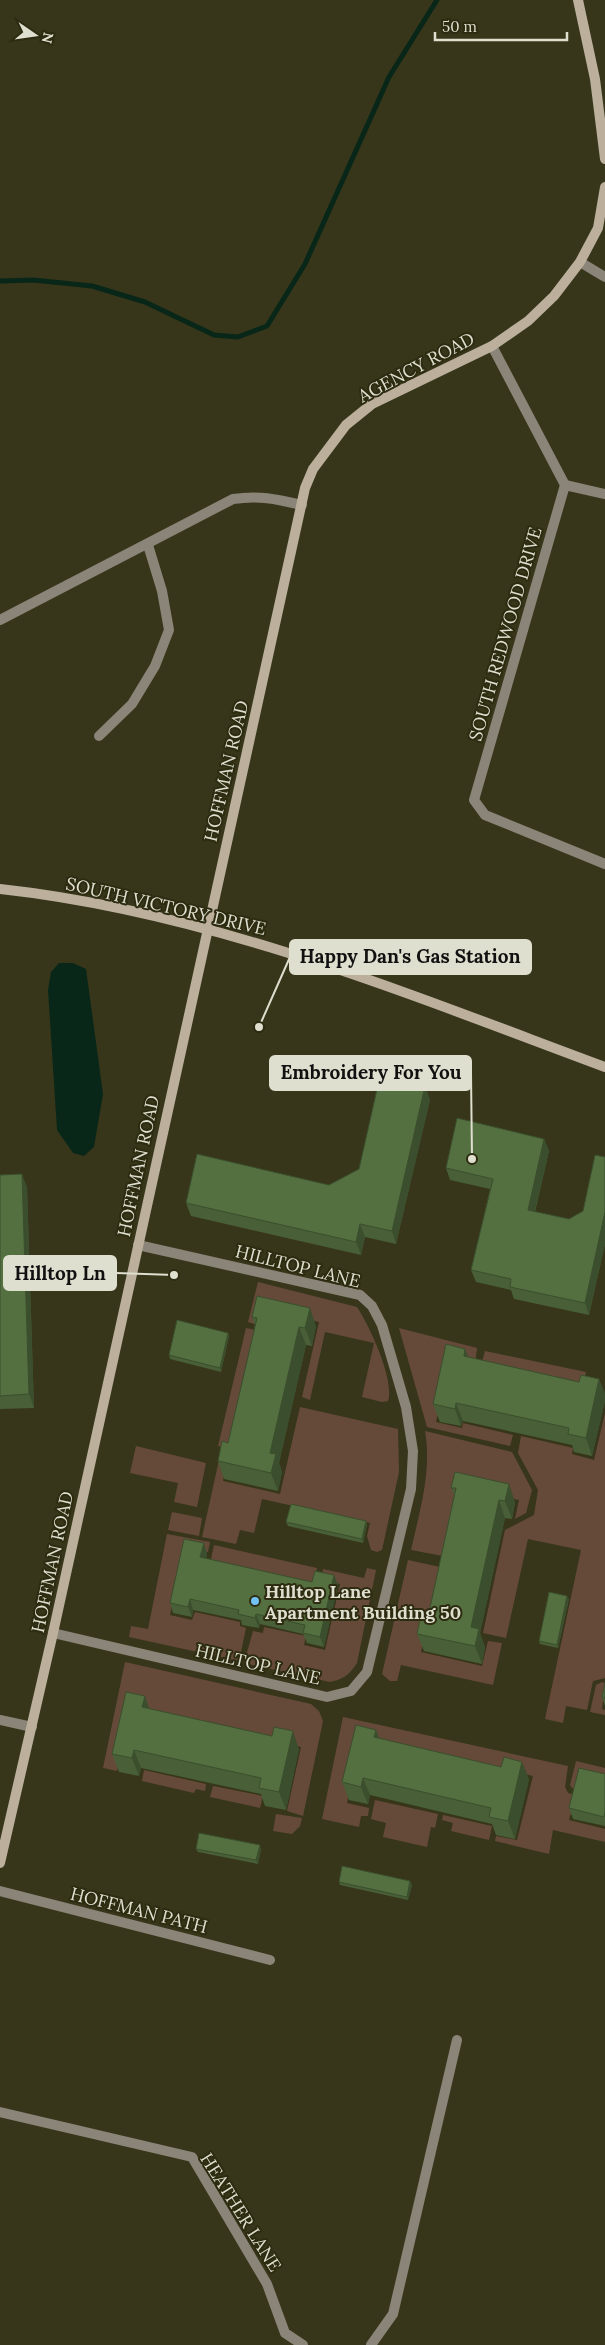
<svg xmlns="http://www.w3.org/2000/svg" width="605" height="2345" font-family="Lora,serif">
	<rect width="100%" height="100%" fill="#37361a"/>
	<path fill="#664a39" d="M258,1282L357,1307C369,1325 395,1380 388,1401L382,1402L362,1397L374,1343L325,1332L310,1400L302,1397L319,1322L262,1309L258,1325L248,1322Z
		M246,1328L256,1330L231,1449L218,1446Z
		M399,1328L477,1348L475,1364L450,1357L436,1422L462,1428L463,1423L513,1435L510,1446L427,1427Z
		M485,1351L586,1372L581,1392L480,1370Z
		M300,1407L398,1429L399,1472L382,1550L377,1552L371,1550L367,1536L370,1523L262,1499L254,1533L240,1530L236,1544L202,1537L221,1451L228,1453L223,1481L280,1494Z
		M605,1413V1678L593,1681L587,1710L566,1706L563,1723L545,1719L581,1550L528,1539L506,1638L483,1633L505,1530L534,1515L538,1490L518,1453L521,1436L573,1448L572,1454L594,1460Z
		M425,1431L512,1452L532,1490L526,1513L515,1519L519,1500L460,1488L443,1556L411,1550C420,1510 432,1471 425,1431Z
		M136,1446L206,1463L197,1507L174,1502L178,1483L130,1473Z
		M172,1512L202,1518L199,1536L168,1530Z
		M167,1534L210,1542L208,1552L185,1548L170,1615L192,1620L195,1612L240,1622V1626L246,1628L239,1661L129,1637L131,1626L148,1629Z
		M214,1545L317,1568L313,1587L210,1564Z
		M408,1560L440,1567L421,1652L482,1666L488,1641L502,1643L493,1685L401,1665L397,1681H390L382,1674Z
		M367,1568L376,1570L357,1663C349,1675 344,1679 330,1682L244,1663L253,1631L263,1633L264,1627L306,1636L304,1645L325,1650L340,1584L321,1579L323,1569L364,1578Z
		M125,1662L311,1704L319,1711L323,1721L303,1816L287,1811L301,1747L131,1709L117,1771L103,1768Z
		M602,1682L605,1683L602,1709L605,1710V1715L590,1712L596,1685Z
		M343,1717L568,1766L565,1787L568,1793L576,1795L569,1820L605,1829V1842L553,1830L549,1854L495,1841L496,1836L517,1840L533,1776L360,1740L347,1803L369,1808L368,1816H361L359,1827L322,1819Z
		M576,1761L605,1768V1776L577,1790L572,1788L570,1785Z
		M144,1770L206,1784L205,1791L196,1789L194,1793L142,1781Z
		M213,1786L263,1796L260,1808L210,1797Z
		M375,1800L438,1814L435,1828L431,1827L427,1847L383,1837L386,1823L371,1819Z
		M276,1814L302,1818L300,1826L292,1834L273,1831Z
		M443,1815L492,1826L489,1840L451,1831L453,1823L442,1820Z"/>
	<path fill="#082718" d="M59,963H73L86,969L103,1094L94,1147L84,1156L73,1153L57,1130L48,990L51,972Z"/>
	<g fill="none" stroke-linecap="round" stroke-linejoin="round">
		<path stroke="#082718" stroke-width="5" d="M0,281L33,280L92,286L145,302L214,335L238,337L267,326L305,264L389,77L437,0"/>
		<path stroke="#8b8478" stroke-width="10" d="M580,262L605,277
			M492,346L565,485L474,800L485,815L605,864
			M565,485L605,494
			M0,620L233,499C259,495 276,499 302,505
			M99,736L132,704L155,666L169,630L162,591L148,545
			M53,1633L327,1697L351,1691L367,1672L411,1489L413,1451L406,1407L382,1325L372,1306L360,1295L138,1245
			M0,1720L32,1727
			M0,1891L270,1960
			M0,2112L192,2157L267,2284L285,2333L303,2345
			M371,2345L393,2314L457,2040"/>
		<path stroke="#bcb09d" stroke-width="10" d="M578,0L595,79L605,159
			M0,889C211,912 408,994 605,1067
			M0,1863L53,1633L305,488L313,469L346,425L372,404L492,346L528,321L554,296L580,262L598,228L605,187"/>
	</g>
	<path fill="#485f37" d="M425,1086L430,1100L396,1244L365,1237L361,1255L191,1216L186,1203L329,1185L359,1169Z
		M544,1139L549,1151L535,1212L569,1219L583,1211L605,1157V1244L589,1315L514,1299L511,1290L476,1282L471,1270L490,1189L450,1180L446,1168Z
		M0,1175L27,1187L34,1408L0,1409Z
		M252,1317L316,1326L312,1346L306,1345L279,1463L282,1472L278,1491L224,1479L218,1461L228,1443L255,1325Z
		M228,1333L229,1336L221,1372L170,1359L169,1355Z
		M465,1349L468,1357L579,1382L599,1379L605,1394V1401L592,1456L574,1452L572,1445L463,1421L461,1426L440,1422L433,1404Z
		M451,1488L515,1502L512,1519L505,1518L480,1633L485,1647L482,1664L424,1651L417,1634L428,1617L454,1495Z
		M366,1521L367,1524L363,1543L288,1526L286,1522Z
		M204,1543L207,1554L206,1559L312,1582L334,1575L338,1585L324,1647L307,1643L303,1634L260,1624L259,1628L242,1625L241,1620L193,1610L192,1617L173,1613L170,1603Z
		M569,1599L558,1648L540,1644L539,1641Z
		M605,1683V1706L602,1697Z
		M150,1709L299,1749L286,1810L265,1806L261,1794L141,1768L139,1776L119,1772L112,1754Z
		M376,1730L379,1738L529,1779L515,1839L496,1835L492,1824L370,1795L368,1804L349,1800L342,1782Z
		M605,1774V1826L573,1819L569,1808Z
		M196,1849H261L258,1864L198,1852Z
		M410,1881L412,1885L408,1900L340,1885L339,1882Z"/>
	<path fill="#3b4e2d" d="M425,1086L430,1100L396,1244L392,1231Z
		M544,1139L549,1151L532,1222L528,1210Z
		M22,1174L27,1187L34,1408L29,1394Z
		M605,1212V1244L589,1315L585,1303Z
		M360,1224L365,1237L361,1255L356,1242Z
		M310,1308L316,1326L312,1346L305,1328Z
		M299,1327L306,1345L279,1463L282,1472L278,1491L271,1473L270,1453Z
		M228,1333L229,1336L221,1372L220,1368Z
		M465,1349L472,1366L464,1356Z
		M599,1379L605,1394V1401L592,1456L586,1438Z
		M456,1403L463,1421L461,1426L455,1409Z
		M509,1484L515,1502L512,1519L505,1501Z
		M499,1500L505,1518L480,1633L485,1647L482,1664L475,1646L471,1627Z
		M366,1521L367,1524L363,1543L362,1539Z
		M204,1543L207,1554L204,1568L200,1557Z
		M334,1575L338,1585L324,1647L320,1637Z
		M567,1596L569,1599L558,1648L557,1645Z
		M190,1599L193,1610L192,1617L188,1607Z
		M256,1614L260,1624L259,1628L255,1618Z
		M145,1696L151,1714L142,1707Z
		M376,1730L382,1747L374,1737Z
		M293,1731L299,1749L286,1810L279,1792Z
		M134,1750L141,1768L139,1776L132,1758Z
		M522,1762L529,1779L515,1839L508,1821Z
		M363,1778L370,1795L368,1804L361,1787Z
		M260,1845L261,1849L258,1864L256,1860Z
		M410,1881L412,1885L408,1900L407,1897Z"/>
	<path fill="#546f40" stroke="#3b4e2d" d="M380,1076L425,1086L392,1231L360,1224L356,1242L186,1203L197,1154L329,1185L359,1169Z
		M457,1118L544,1139L528,1210L569,1219L583,1211L595,1155L605,1157V1212L585,1303L510,1287L511,1279L471,1270L493,1179L446,1168Z
		M22,1174L29,1394L0,1396V1175Z
		M257,1296L310,1308L305,1328L299,1327L270,1453L276,1454L271,1473L218,1461L222,1441L228,1443L257,1318L252,1317Z
		M177,1320L228,1333L220,1368L169,1355Z
		M446,1344L465,1349L464,1356L579,1382L581,1375L599,1379L586,1438L568,1434L569,1428L456,1403L455,1409L433,1404Z
		M455,1472L509,1484L505,1501L499,1500L471,1627L479,1629L475,1646L417,1634L421,1615L428,1617L456,1488H451Z
		M291,1504L366,1521L362,1539L286,1522Z
		M184,1539L204,1543L200,1557L312,1582L315,1571L334,1575L320,1637L303,1633L305,1625L256,1614L255,1618L238,1614L239,1610L190,1599L188,1607L170,1603Z
		M549,1592L567,1596L557,1645L539,1641Z
		M605,1683V1698L602,1697Z
		M126,1692L145,1696L142,1707L272,1736L274,1727L293,1731L279,1792L259,1788L261,1778L134,1750L132,1758L112,1754Z
		M356,1725L376,1730L374,1737L501,1767L504,1757L522,1762L508,1821L489,1817L491,1808L363,1778L361,1787L342,1782Z
		M579,1768L605,1774V1812L604,1817L569,1808Z
		M199,1833L260,1845L256,1860L196,1849Z
		M342,1866L410,1881L407,1897L339,1882Z"/>
	<circle fill="#72c1f5" stroke="#2d2b10" stroke-width="2" cx="255" cy="1601" r="5"/>
	<g text-anchor="middle" dominant-baseline="central" stroke-width="4" stroke-linejoin="round" paint-order="stroke">
		<g font-size="18" fill="#dfdfcf" stroke="#2d2b10">
			<text transform="translate(416 367) rotate(-28)">AGENCY ROAD</text>
			<text transform="translate(505 634) rotate(-74)">SOUTH REDWOOD DRIVE</text>
			<text transform="translate(226 771) rotate(-77)">HOFFMAN ROAD</text>
			<text transform="translate(166 906) rotate(13)">SOUTH VICTORY DRIVE</text>
			<text transform="translate(138 1166) rotate(-78)">HOFFMAN ROAD</text>
			<text transform="translate(298 1266) rotate(14)">HILLTOP LANE</text>
			<text transform="translate(52 1562) rotate(-78)">HOFFMAN ROAD</text>
			<text transform="translate(258 1664) rotate(13)">HILLTOP LANE</text>
			<text transform="translate(139 1910) rotate(14)">HOFFMAN PATH</text>
			<text transform="translate(241 2212) rotate(58)">HEATHER LANE</text>
		</g>
		<g font-size="18" font-weight="bold" fill="#dfdfcf" stroke="#2d2b10" text-anchor="start">
			<text x="265" y="1591">Hilltop Lane<tspan x="265" dy="21">Apartment Building 50</tspan></text>
		</g>
	</g>
	<path fill="none" stroke="#dfdfcf" stroke-width="2" d="M259 1027L290 957M472 1159L471 1073M174 1275L116 1273"/>
	<g fill="#dfdfcf" stroke="#2d2b10" stroke-width="2">
		<circle cx="259" cy="1027" r="5"/>
		<circle cx="472" cy="1159" r="5"/>
		<circle cx="174" cy="1275" r="5"/>
	</g>
	<g fill="#dfdfcf" stroke="#dfdfcf" stroke-width="2">
		<rect x="290" y="940" width="241" height="34" rx="5"/>
		<rect x="270" y="1056" width="201" height="34" rx="5"/>
		<rect x="4" y="1256" width="112" height="34" rx="5"/>
	</g>
	<g font-size="19" text-anchor="middle" font-weight="bold" fill="#111">
		<text x="410" y="963">Happy Dan's Gas Station</text>
		<text x="371" y="1079">Embroidery For You</text>
		<text x="60" y="1280">Hilltop Ln</text>
	</g>
	<g transform="translate(35 35) rotate(103)" stroke="#2d2b10" stroke-width="4" paint-order="stroke">
	<path d="M0-4L9 19L0 12L-9 19Z" fill="#dfdfcf"/>
	<text y="-8" font-size="14" font-weight="bold" text-anchor="middle" fill="#dfdfcf">N</text>
	</g>
	<path d="M435 32v8h132v-8" fill="none" stroke="#dfdfcf" stroke-width="2.5"/>
	<text x="442" y="32" font-size="15" fill="#dfdfcf" stroke="#2d2b10" stroke-width="4" paint-order="stroke">50 m</text>
</svg>
